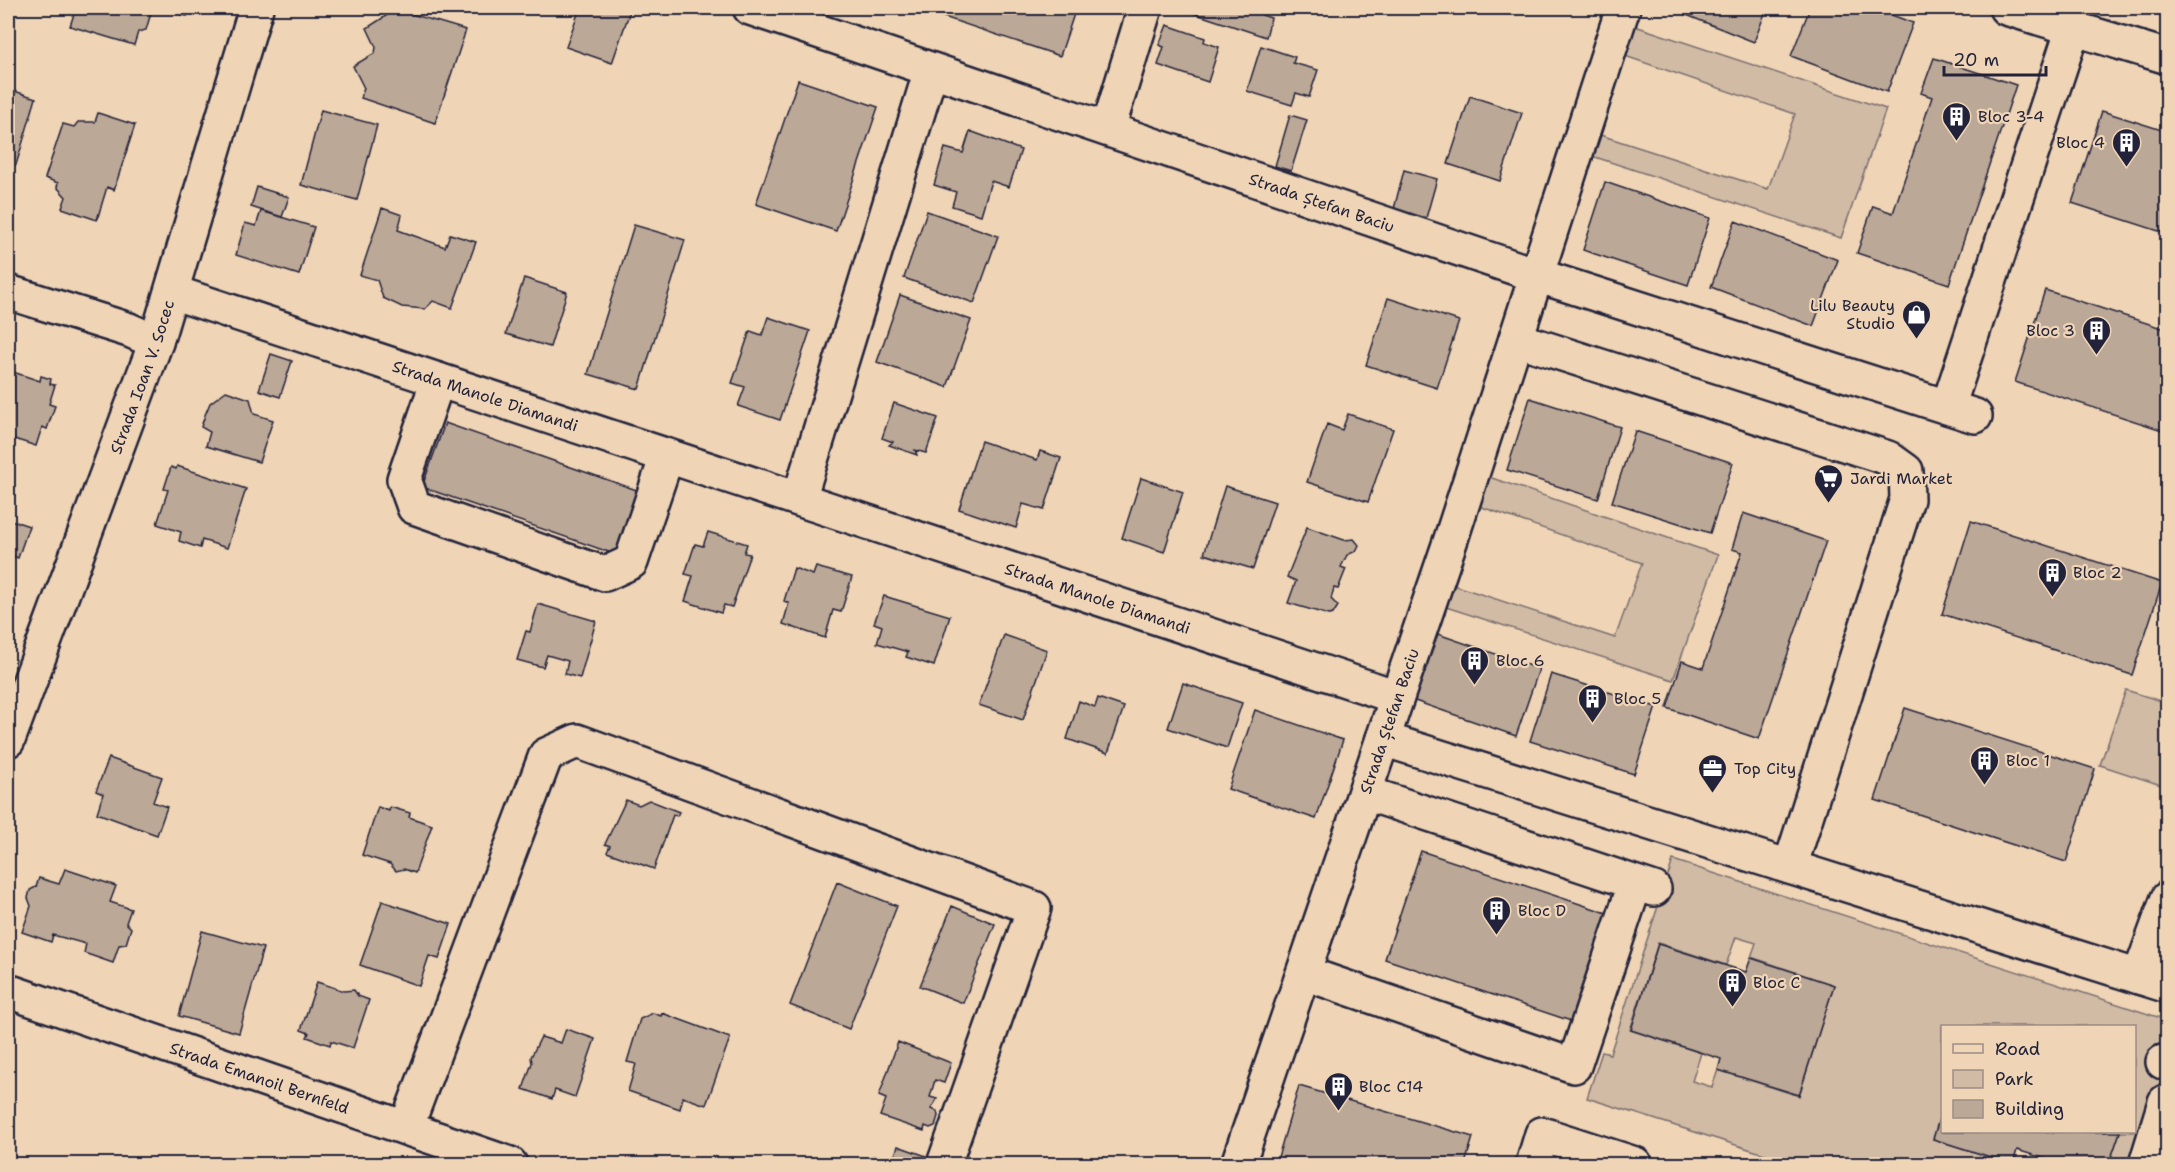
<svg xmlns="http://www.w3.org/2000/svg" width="2175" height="1172" font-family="'Shantell Sans',sans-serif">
	<rect width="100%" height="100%" fill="#efd5b6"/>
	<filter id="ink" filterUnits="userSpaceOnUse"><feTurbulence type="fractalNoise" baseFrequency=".0167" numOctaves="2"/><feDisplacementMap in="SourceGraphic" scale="12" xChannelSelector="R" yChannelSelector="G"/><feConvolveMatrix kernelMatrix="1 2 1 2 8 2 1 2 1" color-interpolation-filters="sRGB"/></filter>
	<g filter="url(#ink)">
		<path fill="#d1bba4" stroke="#7a6e70" stroke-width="1.5" fill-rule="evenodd" d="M1635,26L1886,109L1841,238L1589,155L1597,134L1768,189L1795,114L1625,56Z
			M1489,477L1718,555L1673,680L1446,607L1453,585L1615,638L1642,563L1479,506Z
			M2126,690L2167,703V787L2100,765Z
			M1673,860L2167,1020V1041L2164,1050L2157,1048L2150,1071L2167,1077V1093L2133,1164H2109L2120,1132H2134V1026H1942V1108L1933,1139L2012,1164H1796L1587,1098L1602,1052L1610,1054ZM1736,937L1756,943L1751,957L1834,985L1799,1096L1718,1070L1712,1087L1692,1081L1701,1053L1630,1030L1658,943L1726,965Z"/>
		<path fill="#bca897" stroke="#22223b" stroke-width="1.5" d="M76,8H151V13L146,30L138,32L134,45L70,26Z
			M157,8H189L187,16Z
			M391,8L466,30L435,123L361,98L364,88L353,66L375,53L376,47L367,28L389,14Z
			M580,8H631L612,63L566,47Z
			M927,8H1076L1060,56L926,11Z
			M1195,8H1265L1262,15L1271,18L1266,37L1193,13Z
			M1669,8H1767L1754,42Z
			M1810,8H1873L1913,23L1887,92L1791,56Z
			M1167,25L1205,38L1204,42L1219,47L1208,82L1158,65L1164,47L1159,45Z
			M1261,46L1295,57L1293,63L1318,70L1309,97L1296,93L1292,105L1247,91Z
			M1934,58L2016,85L1949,284L1857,253L1873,206L1893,213L1932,97L1921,93Z
			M798,80L878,107L836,231L756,204Z
			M8,89L36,98L16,165H8Z
			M1470,96L1522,113L1500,181L1448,164Z
			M321,110L377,125L357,200L301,185Z
			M2102,111L2168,132V234L2072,203Z
			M98,113L135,125L114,190L107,187L97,220L62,208L66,197L57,187L58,183L45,178L63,124L74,127L78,122H95Z
			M1290,115L1307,120L1291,171L1275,166Z
			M970,131L1021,150L1009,187L991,181L981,215L952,206L956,192L934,185L945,148L963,153Z
			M1404,170L1437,179L1426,218L1394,209Z
			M1605,182L1710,218L1688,285L1583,250Z
			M257,187L289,197L282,217L251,207Z
			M382,208L402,215L398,230L445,247L450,234L476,242L452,308L433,301L425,309L402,307L383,298L377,280L360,275Z
			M261,211L314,227L299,275L236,255L245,223L256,226Z
			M927,211L998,236L974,303L904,278Z
			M1735,221L1838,260L1813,326L1711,287Z
			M634,225L685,240L639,389L588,374Z
			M524,278L567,292L550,347L506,334Z
			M2045,290L2168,330V432L2015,382Z
			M900,295L971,320L947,387L877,362Z
			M1388,298L1459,321L1437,388L1366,365Z
			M768,317L810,331L780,420L738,406L745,387L732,383L750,331L762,335Z
			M271,354L292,361L280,397L259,390Z
			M10,371L40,381L41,376L51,379L50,384L55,385L49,404L55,406L47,429L42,427L36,446L8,437V380Z
			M226,391L250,399L254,414L273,420L259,462L206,446L210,432L201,427L205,415L210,403Z
			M1530,398L1620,427L1598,499L1507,470Z
			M894,403L938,418L926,453L915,450L917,455L889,445L893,442L882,438Z
			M1348,414L1393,429L1368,502L1307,482L1327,424L1342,430Z
			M445,423L648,494L626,558L422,487Z
			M1635,431L1733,463L1710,533L1612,502Z
			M981,441L1037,460L1040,451L1061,458L1044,510L1023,504L1016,528L959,509Z
			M177,466L246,489L227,548L202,540L200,548L179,541L181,532L157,524L168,490L164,489L171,467L176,469Z
			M1141,478L1183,492L1164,552L1122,538Z
			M1225,486L1275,502L1253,569L1204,554Z
			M1743,513L1826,541L1759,739L1667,708L1682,661L1703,668L1742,552L1732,549Z
			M8,519L29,526L18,558L8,554Z
			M1971,521L2162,583L2132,675L1942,614Z
			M1307,527L1344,540L1354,539L1359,545L1356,551L1347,555L1341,567L1346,569L1338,589L1334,588L1331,599L1338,606L1333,614L1329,615L1288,603L1296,581L1287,577Z
			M708,532L747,544L744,553L750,554L732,607L724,605L721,613L685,601L693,576L685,574L695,544L703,546Z
			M816,567L852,577L841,612L833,610L825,638L783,624L789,603L784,601L794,568L813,575Z
			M884,596L950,616L934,666L906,657L908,652L877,643L882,626L874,623Z
			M538,604L596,621L580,678L565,674L568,661L547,655L543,667L517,660L526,631L530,632Z
			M1435,633L1539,669L1516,736L1412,700Z
			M1004,635L1047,650L1023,720L979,705Z
			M1551,674L1656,707L1634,774L1530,741Z
			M1183,683L1242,703L1227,748L1168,728Z
			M1098,698L1124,707L1108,753L1067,739L1079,701L1095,707Z
			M1905,708L2095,769L2066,862L1875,800Z
			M1255,710L1343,740L1316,819L1228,789Z
			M109,758L162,777L153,802L167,807L157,835L97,813L103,794L96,791Z
			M626,800L639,805L649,800L679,812L677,816L673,815L654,869L607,852L610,846L605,844Z
			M378,807L389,811L390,807L410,813L409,817L432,825L415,873L404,869L396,871L390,864L362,855Z
			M1421,851L1610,914L1574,1022L1385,959Z
			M65,869L116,886L110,902L131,909L126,923L131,928L126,944L119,945L113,963L84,953L86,944L53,935L51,942L22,932L31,906L28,898L30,890L36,887L39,878L59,884Z
			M837,882L897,906L849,1029L790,1005Z
			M382,901L451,924L439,959L429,956L419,986L360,965Z
			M952,906L995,924L963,1003L920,986Z
			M202,931L263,948L239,1033L179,1016Z
			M1658,944L1746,972L1751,958L1834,985L1799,1095L1718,1070L1721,1059L1631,1030Z
			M317,982L344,991L354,990L358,996L369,1000L353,1048L331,1041L330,1045L307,1037L309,1033L301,1030Z
			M653,1013L661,1016L662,1013L730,1038L706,1105L683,1097L680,1109L628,1091L636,1064L627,1062L640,1019Z
			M566,1029L595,1039L575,1097L555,1090L552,1099L523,1089L532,1063L531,1057L541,1037L561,1043Z
			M898,1042L951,1063L944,1083L935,1080L930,1097L937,1099L931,1109L937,1111L938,1116L935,1126L930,1128L925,1126L924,1131L880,1116L886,1099L879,1096Z
			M1299,1086L1473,1137L1465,1164H1276Z
			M1942,1110V1132H2120L2109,1164H2062L2017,1150L2013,1164L1933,1139Z
			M898,1146L926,1156L922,1164H869L873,1156L892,1163Z"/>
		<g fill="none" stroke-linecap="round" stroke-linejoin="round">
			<defs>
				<g id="minor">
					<path id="s1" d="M750,8L1536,275L1975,416"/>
					<path d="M2006,8L2168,57"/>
					<path d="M1108,129L1145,8"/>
					<path d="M8,292L129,330L156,342"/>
					<path id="s2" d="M172,292L1397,697"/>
					<path d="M1516,339L1888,458L1906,471L1907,499L1790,867"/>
					<path d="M438,380L404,479L414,507L605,574L631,562L667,456"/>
					<path d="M1948,407L2073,28"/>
					<path d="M799,499L931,70"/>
					<path d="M1383,739L2168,986"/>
					<path id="s3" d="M8,740L156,342L256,8"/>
					<path d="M1366,793L1654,889"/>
					<path d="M1304,973L1574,1066L1635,884"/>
					<path d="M2139,977L2168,898"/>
					<path id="s4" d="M8,991L510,1164"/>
					<path d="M2163,1062L2168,1063"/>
					<path d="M406,1128L546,755L577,741L1034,908L944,1164"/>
					<path id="s5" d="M1238,1164L1451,539L1623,8"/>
					<path d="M1533,1164L1542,1134L1635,1164"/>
					<path d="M2146,1164L2165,1102"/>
				</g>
			</defs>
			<use href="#minor" stroke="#22223b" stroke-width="38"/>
			<use href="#minor" stroke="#efd5b6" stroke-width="33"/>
		</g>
	</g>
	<defs>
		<symbol id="building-pin" viewBox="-11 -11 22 30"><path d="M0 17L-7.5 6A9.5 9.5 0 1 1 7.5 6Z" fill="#22223b" stroke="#efd5b6"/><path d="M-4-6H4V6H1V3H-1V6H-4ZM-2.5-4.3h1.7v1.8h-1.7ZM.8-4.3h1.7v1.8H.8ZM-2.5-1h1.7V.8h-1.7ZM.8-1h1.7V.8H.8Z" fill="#fff"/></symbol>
		<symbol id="shop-pin" viewBox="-11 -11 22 30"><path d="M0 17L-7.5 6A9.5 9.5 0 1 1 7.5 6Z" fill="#22223b" stroke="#efd5b6"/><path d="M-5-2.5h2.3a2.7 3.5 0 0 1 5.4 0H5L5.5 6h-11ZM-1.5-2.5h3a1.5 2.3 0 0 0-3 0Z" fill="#fff"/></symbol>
		<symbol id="supermarket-pin" viewBox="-11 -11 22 30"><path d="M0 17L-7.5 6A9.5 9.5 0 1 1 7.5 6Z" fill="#22223b" stroke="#efd5b6"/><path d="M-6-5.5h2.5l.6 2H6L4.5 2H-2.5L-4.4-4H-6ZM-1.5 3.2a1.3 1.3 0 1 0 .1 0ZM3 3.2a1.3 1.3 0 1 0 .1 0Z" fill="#fff"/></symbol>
		<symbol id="office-pin" viewBox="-11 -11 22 30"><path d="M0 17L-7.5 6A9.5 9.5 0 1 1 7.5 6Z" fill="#22223b" stroke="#efd5b6"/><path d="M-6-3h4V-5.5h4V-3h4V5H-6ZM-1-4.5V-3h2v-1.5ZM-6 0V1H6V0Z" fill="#fff"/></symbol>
	</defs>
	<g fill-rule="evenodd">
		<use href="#building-pin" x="1940" y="100" width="33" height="45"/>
		<use href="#building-pin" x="2110" y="126" width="33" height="45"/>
		<use href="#shop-pin" x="1900" y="298" width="33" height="45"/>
		<use href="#building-pin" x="2080" y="314" width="33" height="45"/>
		<use href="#supermarket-pin" x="1812" y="462" width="33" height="45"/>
		<use href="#building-pin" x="2036" y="556" width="33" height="45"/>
		<use href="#building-pin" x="1458" y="644" width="33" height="45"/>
		<use href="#building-pin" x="1576" y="682" width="33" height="45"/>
		<use href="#building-pin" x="1968" y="744" width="33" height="45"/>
		<use href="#office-pin" x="1696" y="752" width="33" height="45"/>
		<use href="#building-pin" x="1480" y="894" width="33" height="45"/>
		<use href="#building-pin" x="1716" y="966" width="33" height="45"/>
		<use href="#building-pin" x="1322" y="1070" width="33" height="45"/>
	</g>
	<g text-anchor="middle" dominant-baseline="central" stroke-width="4.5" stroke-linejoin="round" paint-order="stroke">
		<g font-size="16" fill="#22223b" stroke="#efd5b6" text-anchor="start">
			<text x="1978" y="116">Bloc 3-4</text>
			<text x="2105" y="142" text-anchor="end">Bloc 4</text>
			<text x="1895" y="305" text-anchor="end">Lilu Beauty<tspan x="1895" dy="18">Studio</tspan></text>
			<text x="2075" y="330" text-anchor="end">Bloc 3</text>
			<text x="1850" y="478">Jardi Market</text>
			<text x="2073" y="572">Bloc 2</text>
			<text x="1496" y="660">Bloc 6</text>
			<text x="1614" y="698">Bloc 5</text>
			<text x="2006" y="760">Bloc 1</text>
			<text x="1734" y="768">Top City</text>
			<text x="1518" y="910">Bloc D</text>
			<text x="1753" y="982">Bloc C</text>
			<text x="1359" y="1086">Bloc C14</text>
		</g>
		<g font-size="16" fill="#22223b" stroke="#efd5b6">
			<text stroke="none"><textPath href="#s1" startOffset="604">Strada Ștefan Baciu</textPath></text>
			<text stroke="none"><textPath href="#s3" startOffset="387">Strada Ioan V. Socec</textPath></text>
			<text stroke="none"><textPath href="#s2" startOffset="330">Strada Manole Diamandi</textPath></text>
			<text stroke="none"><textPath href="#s2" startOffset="975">Strada Manole Diamandi</textPath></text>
			<text stroke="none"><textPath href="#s5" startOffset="468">Strada Ștefan Baciu</textPath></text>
			<text stroke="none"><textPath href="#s4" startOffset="266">Strada Emanoil Bernfeld</textPath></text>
		</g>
	</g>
	<rect width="2175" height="1172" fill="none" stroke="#efd5b6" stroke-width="30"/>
	<rect x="15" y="15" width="2145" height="1142" fill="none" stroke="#22223b" stroke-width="2" filter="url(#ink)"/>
	<rect x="1941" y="1025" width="195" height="108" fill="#efd5b6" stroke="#9d8d85" stroke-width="1.5"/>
	<rect x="1953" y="1044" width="30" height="9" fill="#efd5b6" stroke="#9d8d85" stroke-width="1.5"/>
	<text x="1995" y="1055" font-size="18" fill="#22223b">Road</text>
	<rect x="1953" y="1070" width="30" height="18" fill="#d1bba4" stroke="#9d8d85" stroke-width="1.5"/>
	<text x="1995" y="1085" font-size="18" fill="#22223b">Park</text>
	<rect x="1953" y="1100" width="30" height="18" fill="#bca897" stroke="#9d8d85" stroke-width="1.5"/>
	<text x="1995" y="1115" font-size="18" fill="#22223b">Building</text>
	<path d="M1944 66v9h102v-9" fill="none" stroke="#22223b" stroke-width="3"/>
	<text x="1953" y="66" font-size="18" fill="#22223b" stroke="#efd5b6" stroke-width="4.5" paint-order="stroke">20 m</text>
</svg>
